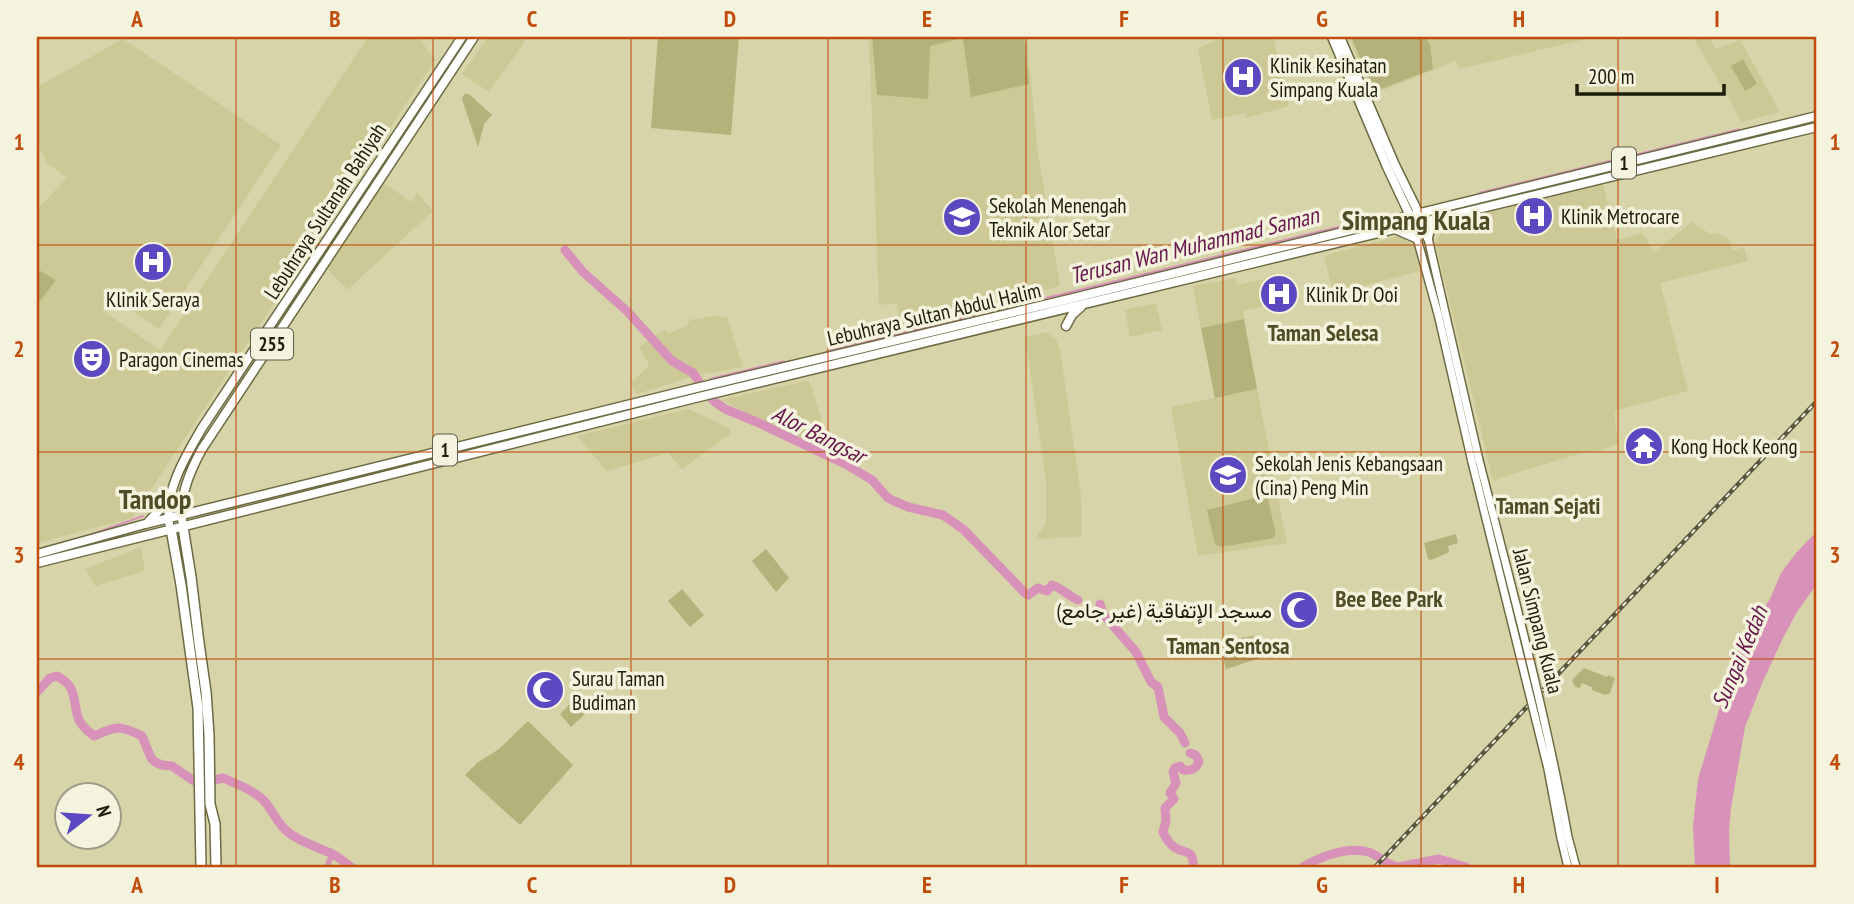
<svg xmlns="http://www.w3.org/2000/svg" width="1854" height="904" font-family="'PT Sans Narrow',Vazirmatn,sans-serif">
	<rect width="100%" height="100%" fill="#d6d4a8"/>
	<path fill="#ccc996" d="M368,37H418L435,60L132,518L37,543V305L56,280L37,269V208L41,205L67,178L48,164L37,144V87L123,39L281,145L159,329L112,298L103,311L160,350Z
		M488,37H518L525,41L489,92L462,74Z
		M869,37H1027L1037,147L1060,286L899,328L897,303L879,305Z
		M1225,37H1273L1289,106L1246,118L1245,113L1212,120L1198,48Z
		M1349,37H1594L1460,69L1455,61L1373,94Z
		M1693,37H1709L1716,49L1740,40L1780,112L1742,122Z
		M383,182L411,202L417,193L433,211L347,290L327,268Z
		M1603,184L1617,240L1642,233L1654,252L1692,222L1710,234L1716,233L1729,239L1732,251L1744,247L1748,261L1660,283L1688,391L1614,411L1618,443L1600,451L1585,452L1493,480L1435,242L1449,221Z
		M1398,236L1414,245L1421,271L1338,292L1333,291L1324,256Z
		M1282,275L1287,301L1243,311L1244,319L1201,328L1193,286L1235,278L1237,285Z
		M1156,303L1162,330L1130,337L1125,310Z
		M717,315L718,317H727L728,320L743,367L697,375L637,394L630,383L648,367V362L639,347L664,330L669,334L686,326L690,320Z
		M1046,332L1056,340L1060,349L1081,495L1082,537L1035,539L1046,523V480L1025,337Z
		M809,380L824,427L800,442L722,400Z
		M1257,389L1287,543L1198,556L1171,407Z
		M688,409L729,428L731,433L682,469L668,453L607,471L577,436Z
		M141,547L145,571L95,586L85,569Z"/>
	<path fill="#b4b17b" d="M658,37H739L731,135L651,128Z
		M872,37H1024L1029,84L971,97L963,38L930,46L928,99L877,95Z
		M1351,37H1425L1430,45L1433,69L1375,91Z
		M1743,59L1757,84L1745,91L1731,66Z
		M464,94H469L492,115L484,124L478,147L462,99Z
		M37,269L56,280L37,305Z
		M1244,319L1257,389L1215,398L1201,328Z
		M1267,495L1276,534L1273,538L1221,547L1215,544L1207,510Z
		M1456,534L1458,543L1448,546L1449,552L1431,560L1428,559L1424,543Z
		M766,549L789,578L776,592L752,561Z
		M682,589L704,615L690,627L668,601Z
		M1253,636L1258,640L1263,657L1226,669L1222,653L1225,641Z
		M1584,668L1607,677L1608,675L1615,678L1610,693L1605,695L1592,690V687L1582,683L1580,688L1575,687L1572,680Z
		M575,699L587,712L571,727L560,714Z
		M528,721L573,765L520,825L465,775L477,763L499,749Z"/>
	<path fill="#d892b9" d="M1817,531V584L1797,612L1784,636L1763,681L1745,727L1731,808L1729,830L1730,867H1695L1693,826L1698,779L1735,657L1745,636L1770,599L1781,573L1796,553Z"/>
	<g fill="none" stroke-linecap="round" stroke-linejoin="round">
		<path stroke="#d892b9" stroke-width="2" d="M81,538L143,516"/>
		<path stroke="#d892b9" stroke-width="5" d="M1481,194L1739,131
			M1011,308L1386,217
			M827,353L994,312
			M712,380L783,363
			M327,867L330,859L335,855"/>
		<path stroke="#d892b9" stroke-width="9" d="M565,250L583,272L627,311L672,361L693,373L708,395L715,402L725,409L759,423L847,465L872,480L888,498L894,501L908,507L943,515L964,530L1025,593L1028,595L1038,588L1047,591L1052,585C1062,588 1068,596 1078,600
			M1100,604L1103,614L1136,652L1151,682L1158,687L1164,717L1180,733L1185,743
			M37,692L50,678L57,676C76,686 73,697 77,714C79,724 87,731 94,736C117,726 119,725 142,736L151,758L155,762L162,765L172,766L194,781L214,780L223,778C237,784 256,791 266,803C274,813 278,825 289,833C301,842 315,846 328,852C337,855 344,862 351,867
			M1190,753L1196,755L1199,762C1196,769 1191,771 1183,770L1180,766L1175,768L1173,772L1176,783L1170,793L1174,799L1165,808L1166,821L1163,832C1165,837 1169,843 1174,847C1186,855 1194,848 1193,867
			M1303,867C1320,857 1347,846 1368,852C1379,855 1386,865 1398,867L1439,859L1466,867"/>
		<defs>
			<path id="secondary" d="M1422,222L1428,238L1479,460
				M1413,224L1438,314L1472,462
				M1568,837L1576,867
				M1561,838L1568,867"/>
			<path id="primary" d="M1332,37L1387,167L1411,218
				M1340,37L1395,165L1420,216
				M1395,229L1418,239
				M1428,238L1430,229L1440,218
				M1066,326L1072,315L1081,307
				M182,520C180,494 190,471 202,449L474,37
				M149,521L171,498
				M169,523C165,489 186,456 202,428L462,37
				M37,554L145,524L692,389L1061,301L1817,116
				M37,563L695,398C1069,308 1443,217 1817,127"/>
			<path id="highway" d="M183,527L191,577L199,643L206,692L209,735L210,804L215,824L216,867
				M171,529L181,585L198,708L201,867"/>
		</defs>
		<use href="#secondary" stroke="#6d6b43" stroke-width="10"/>
		<use href="#primary" stroke="#6d6b43" stroke-width="11"/>
		<use href="#highway" stroke="#6d6b43" stroke-width="12"/>
		<use href="#secondary" stroke="#fff" stroke-width="7"/>
		<use href="#primary" stroke="#fff" stroke-width="8"/>
		<use href="#highway" stroke="#fff" stroke-width="9"/>
		<defs>
			<path id="rail" d="M1375,867L1817,401"/>
		</defs>
		<use href="#rail" stroke="#58573e" stroke-width="4.5"/>
		<use href="#rail" stroke="#f4f3de" stroke-width="2" stroke-dasharray="5" stroke-linecap="butt"/>
		<defs>
			<path id="secondary-bridge" d="M1479,460C1511,585 1545,710 1568,837
				M1472,462L1548,769L1561,838"/>
		</defs>
		<use href="#secondary-bridge" stroke="#6d6b43" stroke-width="10" stroke-linecap="butt"/>
		<use href="#secondary-bridge" stroke="#fff" stroke-width="7"/>
	</g>
	<path fill="none" stroke="#c04d0c" stroke-width="2" stroke-opacity="0.55" d="M236,37V867M433,37V867M631,37V867M828,37V867M1026,37V867M1223,37V867M1421,37V867M1618,37V867M37,245H1817M37,452H1817M37,659H1817"/>
	<defs>
		<symbol id="hospital-disc" viewBox="-11 -11 22 22"><circle r="9.5" fill="#5c49c1" stroke="#f4f3de"/><path d="M-5-5h3v3.5h4V-5h3V5h-3V1.5h-4V5h-3Z" fill="#fff"/></symbol>
		<symbol id="school-disc" viewBox="-11 -11 22 22"><circle r="9.5" fill="#5c49c1" stroke="#f4f3de"/><path d="M0-5L7-2L0 1L-7-2ZM-4 1L0 2.5L4 1V4Q0 6-4 4Z" fill="#fff"/></symbol>
		<symbol id="theatre-disc" viewBox="-11 -11 22 22"><circle r="9.5" fill="#5c49c1" stroke="#f4f3de"/><path d="M-5-5.5Q0-4 5-5.5V0Q5 5 0 6Q-5 5-5 0ZM-3.3-2.5H-1v1.5H-3.3ZM1-2.5H3.3v1.5H1ZM-2.8 1Q0 5.5 2.8 1Z" fill="#fff"/></symbol>
		<symbol id="temple-disc" viewBox="-11 -11 22 22"><circle r="9.5" fill="#5c49c1" stroke="#f4f3de"/><path d="M0-6L5-2H3V0L6.5 2.5H4V6H1.5V3h-3V6H-4V2.5H-6.5L-3 0V-2H-5Z" fill="#fff"/></symbol>
		<symbol id="mosque-disc" viewBox="-11 -11 22 22"><circle r="9.5" fill="#5c49c1" stroke="#f4f3de"/><path d="M3.5-4.9A6 6 0 1 0 3.5 4.9A5 5 0 1 1 3.5-4.9Z" fill="#fff"/></symbol>
	</defs>
	<g fill-rule="evenodd">
		<use href="#hospital-disc" x="1221" y="55" width="44" height="44"/>
		<use href="#hospital-disc" x="1512" y="194" width="44" height="44"/>
		<use href="#school-disc" x="940" y="195" width="44" height="44"/>
		<use href="#hospital-disc" x="131" y="240" width="44" height="44"/>
		<use href="#hospital-disc" x="1257" y="272" width="44" height="44"/>
		<use href="#theatre-disc" x="70" y="337" width="44" height="44"/>
		<use href="#temple-disc" x="1622" y="424" width="44" height="44"/>
		<use href="#school-disc" x="1206" y="453" width="44" height="44"/>
		<use href="#mosque-disc" x="1277" y="588" width="44" height="44"/>
		<use href="#mosque-disc" x="523" y="668" width="44" height="44"/>
	</g>
	<g text-anchor="middle" dominant-baseline="central" stroke-width="7" stroke-linejoin="round" paint-order="stroke">
		<g fill="#f4f3de" stroke="#5e5d4b" stroke-width="2">
			<rect x="1612" y="147.5" width="24" height="31" rx="5"/>
			<rect x="251" y="328.5" width="42" height="31" rx="5"/>
			<rect x="433" y="434.5" width="24" height="31" rx="5"/>
		</g>
		<g font-size="19" font-weight="bold" fill="#1e1d0c">
			<text x="1624" y="163">1</text>
			<text x="272" y="344">255</text>
			<text x="445" y="450">1</text>
		</g>
		<g font-size="21" fill="#1e1d0c" stroke="#f4f3de" text-anchor="start">
			<text x="1270" y="65">Klinik Kesihatan<tspan x="1270" dy="24">Simpang Kuala</tspan></text>
			<text x="989" y="205">Sekolah Menengah<tspan x="989" dy="24">Teknik Alor Setar</tspan></text>
			<text x="1561" y="216">Klinik Metrocare</text>
			<text x="1306" y="294">Klinik Dr Ooi</text>
			<text x="153" y="299" text-anchor="middle">Klinik Seraya</text>
			<text x="119" y="359">Paragon Cinemas</text>
			<text x="1671" y="446">Kong Hock Keong</text>
			<text x="1255" y="463">Sekolah Jenis Kebangsaan<tspan x="1255" dy="24">(Cina) Peng Min</tspan></text>
			<text x="1272" y="610" text-anchor="end">مسجد الإتفاقية (غير جامع)</text>
			<text x="572" y="678">Surau Taman<tspan x="572" dy="24">Budiman</tspan></text>
		</g>
		<g font-size="21" fill="#1e1d0c" stroke="#f4f3de">
			<text transform="translate(325 211) rotate(-57)">Lebuhraya Sultanah Bahiyah</text>
			<text transform="translate(934 314) rotate(-13)">Lebuhraya Sultan Abdul Halim</text>
			<text transform="translate(1538 621) rotate(76)">Jalan Simpang Kuala</text>
		</g>
		<g font-size="23" font-style="italic" fill="#68174c" stroke="#f4f3de">
			<text transform="translate(1194 245) rotate(-14)">Terusan Wan Muhammad Saman</text>
			<text transform="translate(819 434) rotate(27)">Alor Bangsar</text>
			<text transform="translate(1739 657) rotate(-67)">Sungai Kedah</text>
		</g>
		<g font-size="23" font-weight="bold" fill="#504d26" stroke="#f4f3de">
			<text x="1323" y="332">Taman Selesa</text>
			<text x="1548" y="505">Taman Sejati</text>
			<text x="1389" y="598">Bee Bee Park</text>
			<text x="1228" y="645">Taman Sentosa</text>
		</g>
		<g font-size="28" font-weight="bold" fill="#504d26" stroke="#f4f3de">
			<text x="1416" y="219">Simpang Kuala</text>
			<text x="155" y="498">Tandop</text>
		</g>
	</g>
	<rect width="1854" height="904" fill="none" stroke="#f4f3de" stroke-width="77"/>
	<g transform="translate(88 816) rotate(73)"><circle r="33" fill="#f4f3de" stroke="#9e9d8a" stroke-width="2"/>
	<path d="M0-5L12 26L0 18L-12 26Z" fill="#5c49c1"/>
	<text y="-10" font-size="19" font-weight="bold" text-anchor="middle" fill="#1e1d0c">N</text>
	</g>
	<path d="M1577 84v10h147v-10" fill="none" stroke="#1e1d0c" stroke-width="3.5"/>
	<text x="1588" y="84" font-size="21" fill="#1e1d0c" stroke="#f4f3de" stroke-width="5" paint-order="stroke">200 m</text>
	<rect x="38" y="38" width="1777" height="828" fill="none" stroke="#c04d0c" stroke-width="2.5"/>
	<g font-size="23" text-anchor="middle" font-weight="bold" fill="#c04d0c">
		<text x="137" y="27">A</text>
		<text x="335" y="27">B</text>
		<text x="532" y="27">C</text>
		<text x="730" y="27">D</text>
		<text x="927" y="27">E</text>
		<text x="1124" y="27">F</text>
		<text x="1322" y="27">G</text>
		<text x="1519" y="27">H</text>
		<text x="1717" y="27">I</text>
		<text x="19" y="150">1</text>
		<text x="1835" y="150">1</text>
		<text x="19" y="357">2</text>
		<text x="1835" y="357">2</text>
		<text x="19" y="563">3</text>
		<text x="1835" y="563">3</text>
		<text x="19" y="770">4</text>
		<text x="1835" y="770">4</text>
		<text x="137" y="893">A</text>
		<text x="335" y="893">B</text>
		<text x="532" y="893">C</text>
		<text x="730" y="893">D</text>
		<text x="927" y="893">E</text>
		<text x="1124" y="893">F</text>
		<text x="1322" y="893">G</text>
		<text x="1519" y="893">H</text>
		<text x="1717" y="893">I</text>
	</g>
</svg>
